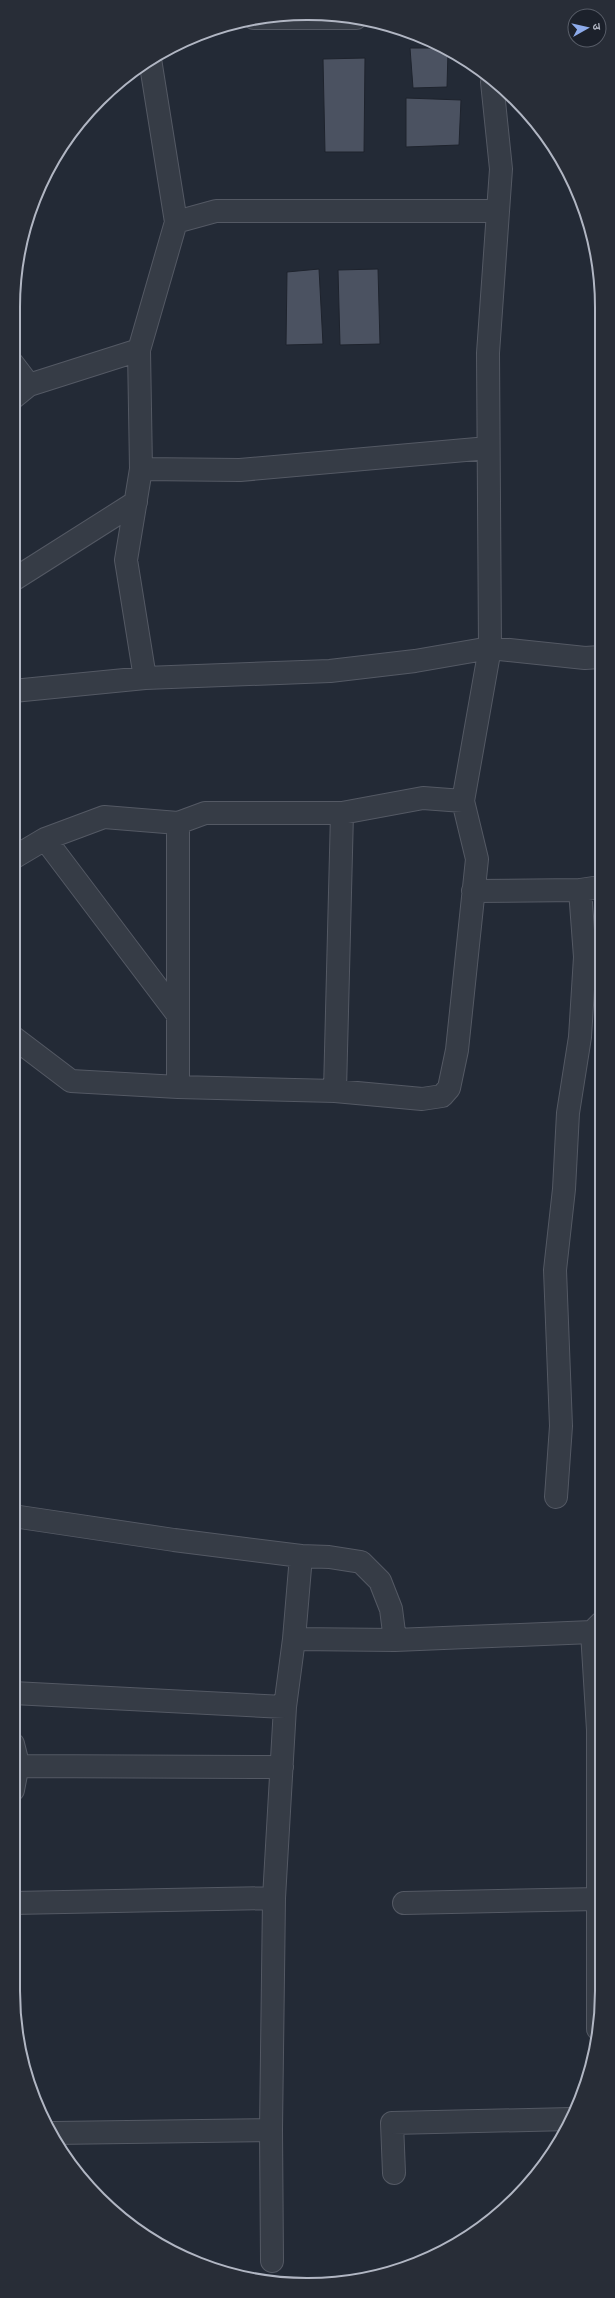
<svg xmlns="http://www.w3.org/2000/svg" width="615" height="2298" font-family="Signika,'Noto Sans Devanagari',sans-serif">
	<rect width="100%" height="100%" fill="#232a36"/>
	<path fill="#4b5261" stroke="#1e232d" d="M410,48H444L448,51L447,87L413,88Z
		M365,58L364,152H325L323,59Z
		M406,98L461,100L459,145L406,147Z
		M319,269L323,344L286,345L287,272Z
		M378,269L380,344L340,345L338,270Z"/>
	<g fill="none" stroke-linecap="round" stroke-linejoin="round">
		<defs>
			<path id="street" d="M254,18H356
				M176,222L216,211H498
				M13,364L29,385
				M13,398L29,385L139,350
				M141,469L240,470L488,448
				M13,580L136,502
				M145,678L126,560L141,469L139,350L176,222L150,59
				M13,691L145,678L330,671L415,661L490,648L585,658L600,657
				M178,823V1087
				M45,839L178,1015
				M13,858L45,839L104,817L178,823L205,813H342L423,798L463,801
				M473,891L580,890L600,887
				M13,1037L71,1081L178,1087L335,1091L422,1099L442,1096L449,1088L457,1050L477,859L463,801L490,648L488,353L501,169L492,82
				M335,1091L342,813
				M556,1497L561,1426L555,1270L564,1189L568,1113L580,1037L585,957L580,890
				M13,1516L174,1540L301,1556L294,1639L395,1640L592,1632
				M301,1556L329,1557L361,1562L380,1581L391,1609L395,1640
				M13,1693L285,1707
				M13,1744L18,1764L13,1790
				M13,1766L282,1767
				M13,1903L274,1898
				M404,1903L598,1899
				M598,2029V1730L592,1632L601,1623
				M54,2133L271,2130
				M394,2173L392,2123L571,2119
				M272,2261L271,2130L274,1898L285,1707L294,1639"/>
		</defs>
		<use href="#street" stroke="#545964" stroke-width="24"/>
		<use href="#street" stroke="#363c46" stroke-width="22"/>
	</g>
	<path d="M0 0H615V2298H0ZM307 20H308A287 287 0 0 1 595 307V1991A287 287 0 0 1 308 2278H307A287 287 0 0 1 20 1991V307A287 287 0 0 1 307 20Z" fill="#282d37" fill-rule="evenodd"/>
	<path fill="none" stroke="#b1b6c3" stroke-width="2" d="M307 20H308A287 287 0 0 1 595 307V1991A287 287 0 0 1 308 2278H307A287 287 0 0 1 20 1991V307A287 287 0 0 1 307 20Z"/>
	<g transform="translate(587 28) rotate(82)"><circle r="19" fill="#1c212b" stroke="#585d68"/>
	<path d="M0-3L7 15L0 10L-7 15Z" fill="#8dabeb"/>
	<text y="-6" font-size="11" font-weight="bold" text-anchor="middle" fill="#b1b6c3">उ</text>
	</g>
</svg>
